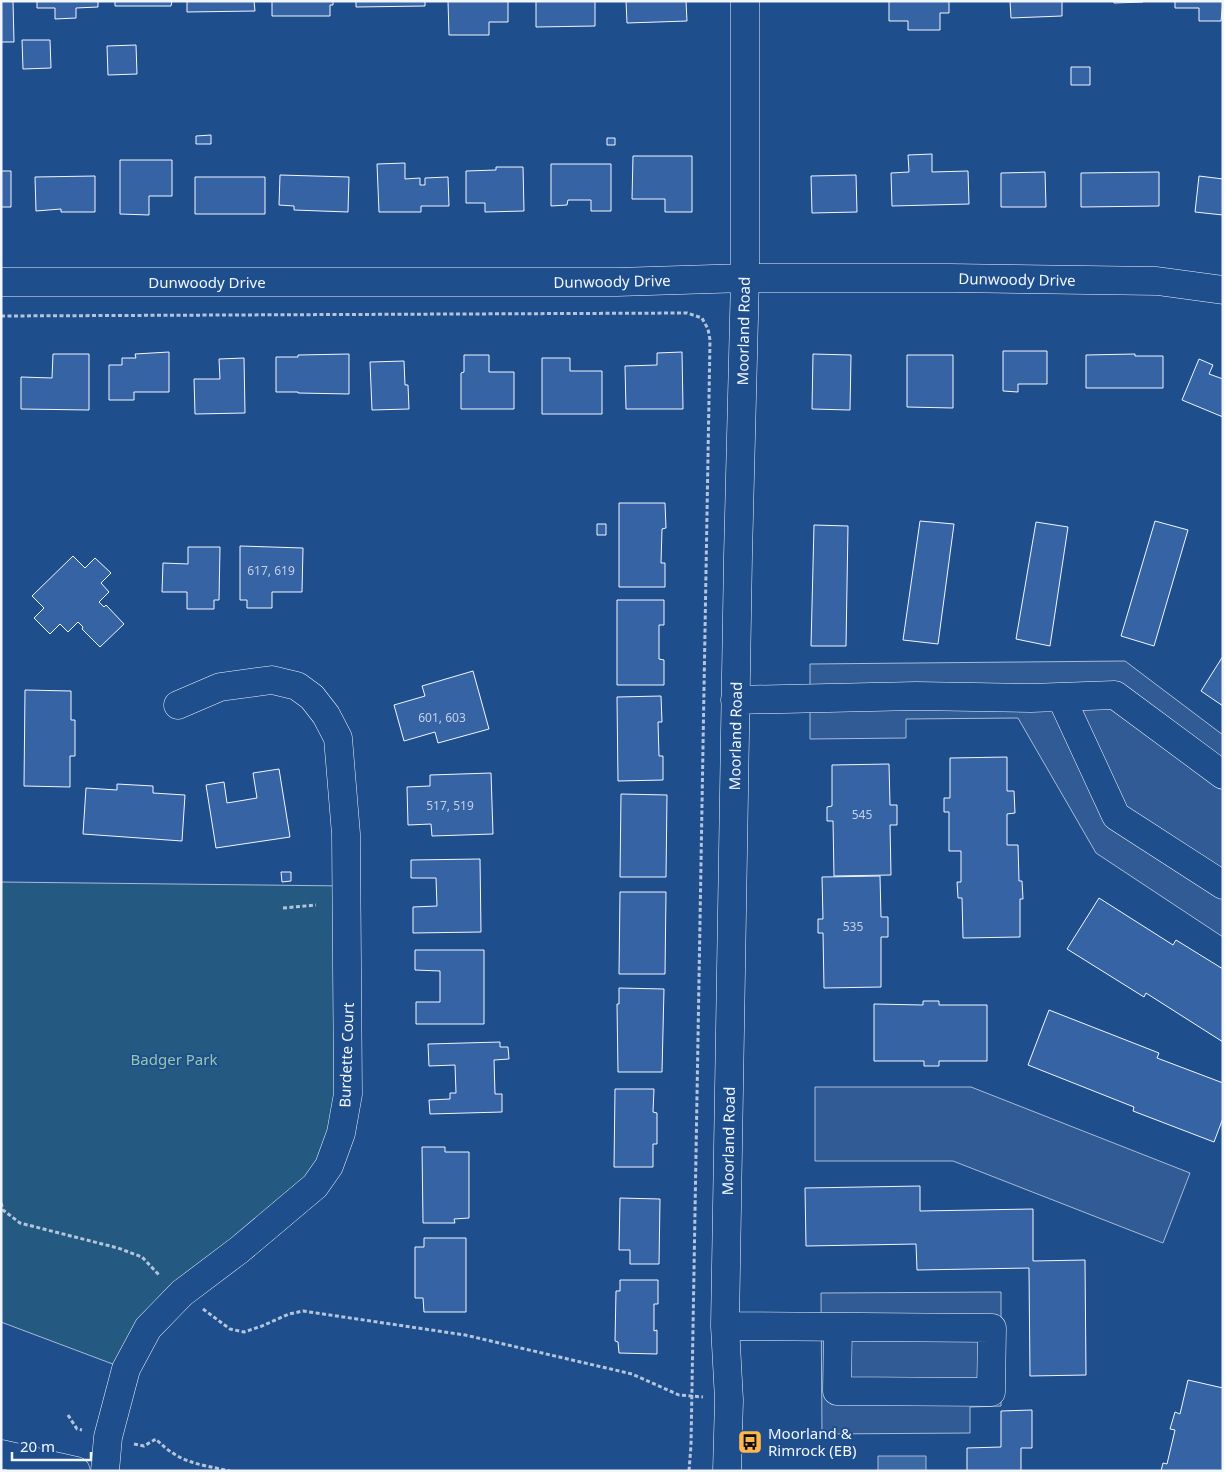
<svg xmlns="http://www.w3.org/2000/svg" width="1224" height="1472" font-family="'Noto Sans',sans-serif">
	<rect width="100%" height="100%" fill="#1f4e8c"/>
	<path fill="#245a82" stroke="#a8bbd7" d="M1,882L347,886L348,1030L329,1166L239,1250L126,1369L1,1322Z"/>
	<path fill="#305b95" stroke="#a8bbd7" d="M1125,661L1223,735V937L1096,853L1018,718L906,719V738L810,739V664Z
		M815,1087H971L1190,1173L1163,1243L953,1161H815Z
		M1001,1292V1406L970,1407V1433L822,1434L821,1293Z"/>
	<path fill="#3b69a3" stroke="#a8bbd7" d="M878,1456H926V1471H878Z"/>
	<path fill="#3563a3" stroke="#f2f6ff" d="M1,1H13L14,42H1Z
		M37,1H98V7L76,8V18L55,19V8H37Z
		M115,1H172L171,6H115Z
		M187,1H254L255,11L187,12Z
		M272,1H333V5H330V16H272Z
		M356,1H425V6L356,7Z
		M448,1H508V22H489V35H449Z
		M536,1H595V26L536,27Z
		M626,1H686L687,21L627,23Z
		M889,1H949V13H940V30H908V21H889Z
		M1010,1H1062V16L1011,18Z
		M1114,1H1143V2L1114,3Z
		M1175,1H1223L1221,21H1199V8H1175Z
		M22,40H50L51,68L23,69Z
		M136,45L137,74L108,75L107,46Z
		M1071,67H1090V85H1071Z
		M211,135V144H196V136Z
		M607,138H615V145H607Z
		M932,154V172L968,171L969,204L892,206L891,173L909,172L908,155Z
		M633,156H692V212H665V199H632Z
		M120,160H172V196H149V215L120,214Z
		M405,163V179L420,178V185H425V178L448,177L449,206H421V212H379L377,164Z
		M551,164H611V211H591V200H568L567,205L551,206Z
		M496,167H523L524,211L485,212V203H466V171L496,170Z
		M1,171H11V207H1Z
		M1045,172L1046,207H1001V173Z
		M1159,172V206L1081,207V173Z
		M280,175L349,177L348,212L294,210V206L279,205Z
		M856,175L857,212L812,213L811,176Z
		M95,176V212H61V209L36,211L35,177Z
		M1199,176L1223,179V215L1195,212Z
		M195,177H265V214H195Z
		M1003,351H1047V384H1018V392L1003,391Z
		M169,352V392H134V400H109V365H122V358H136L135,354Z
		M682,352L683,409H626L625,366L657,365V353Z
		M53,354H89V410L21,409V377L52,378Z
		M349,354V394L298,393V392H276V357H298V355Z
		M813,354L851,355L850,410L812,409Z
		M1135,354V356H1163V388H1086V355Z
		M464,355H489V372H514V409H461V373L464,372Z
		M907,355H953V408L907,407Z
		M244,358L245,413L195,414L194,379H220L219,359Z
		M542,358H570V371H602V414H542Z
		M1199,359L1213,365L1209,374L1223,379V417L1182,400Z
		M404,361L405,385H408L409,409L372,410L370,362Z
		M619,503H665L666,528L662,529L661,563H665V587H619Z
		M920,521L954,524L938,644L903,640Z
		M1155,521L1188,530L1154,646L1121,636Z
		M1036,522L1068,527L1050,646L1016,639Z
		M597,524H606V535H597Z
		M814,525L848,526L846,646H811Z
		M240,546L303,548L302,592H272V608H247V600H240Z
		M188,547H220L219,600H214V609H187V592H162L163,563L188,564Z
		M73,556L85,568L95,558L111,573L101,583L109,592L99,602L104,607L106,605L124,624L100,647L82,629L83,627L78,622L68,632L60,624L50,634L34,618L44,608L32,596Z
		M617,600H664V625H659V659L664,660V685H617Z
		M1223,656V706L1201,691Z
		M473,671L489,729L438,743L435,732L404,741L394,705L425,696L422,686Z
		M25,690L71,691V720H75V756H70V787L24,786Z
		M661,696L662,722H658L659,756H663V780L618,781L617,697Z
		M1007,757V791H1014L1015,813L1007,814V845H1018L1019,881H1022L1023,899H1020V937L963,938L962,898H958L957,882H961V851H949V812H944V798H950V758Z
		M889,764L890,805H897V825H890L891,875L834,876L833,821H827V807L832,806V765Z
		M279,769L290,837L216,848L206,785L224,782L227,803L257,798L253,773Z
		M491,773L493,834L432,836L431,824L408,825L407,787L430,786V775Z
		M117,784L153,786V793L185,795L182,841L83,834L86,788L117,790Z
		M621,794L667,795L666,877H620Z
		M480,859L481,932L413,933V907L437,906L436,878H411V860Z
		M281,872H291V881L282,882Z
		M880,876L881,917H888V937H881V987L824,988L823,933H818V919H823L822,877Z
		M620,892H666L665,974H619Z
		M1099,898L1173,945L1176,940L1223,969V1042L1146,993L1144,997L1067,949Z
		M415,950H484V1024H416V1002H440V971L415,970Z
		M619,988L664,989L662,1072H618L617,1004H619Z
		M923,1001H939V1005H987V1061H939V1066H924V1061H874V1004L923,1005Z
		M1049,1010L1159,1053L1157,1058L1223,1083V1118L1214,1142L1133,1111L1134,1107L1028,1065Z
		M500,1042V1047H508L509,1059L494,1060L495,1094H502V1112L430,1114L429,1100L450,1099V1093H456L455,1065L429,1066L428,1044Z
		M615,1089H654L653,1112L657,1113V1144H653V1167H614Z
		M422,1147H445V1152H469V1218L454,1219L455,1223H423Z
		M920,1186V1211L1033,1209V1261L1085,1260L1086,1375L1030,1376L1029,1268L917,1270L916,1244L806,1246L805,1188Z
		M620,1198L660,1199L659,1264H630V1250H619Z
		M424,1238H466V1312H424L423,1298H415V1247H424Z
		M620,1280H658V1304H654V1331L657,1330V1354L619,1353L618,1342L615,1341L616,1291H620Z
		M1188,1380L1223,1388V1471H1161L1163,1463L1167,1464L1175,1430L1170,1429L1175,1412L1180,1414Z
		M1032,1410V1448H1021V1471H967V1448L1001,1447V1411Z"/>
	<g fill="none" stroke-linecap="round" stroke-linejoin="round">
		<defs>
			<path id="minor" d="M1,282H617L745,278H951L1157,281L1223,290
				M1061,697L1116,816L1223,885
				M735,700L916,696L1031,698L1115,695L1223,775
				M725,1326L992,1328L991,1392L837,1391L838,1327
				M105,1471L108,1437L126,1369L148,1328L182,1293L239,1250L315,1186L329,1166L341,1133L348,1094L346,834L338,738L326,715L312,697L297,686L272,680L220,687L178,705
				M727,1471L729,1400L725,1326L738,556L745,278V1"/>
			<path id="major" d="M1,1454L76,1471"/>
		</defs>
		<use href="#minor" stroke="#f2f6ff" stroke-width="29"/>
		<use href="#major" stroke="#f2f6ff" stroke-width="29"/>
		<path stroke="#b3c4dc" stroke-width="3" stroke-dasharray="4 2.5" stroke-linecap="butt" d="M1,316L687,313L702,318L708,329L710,340L691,1445L689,1471
			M283,908L316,905
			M1,1203L3,1210L20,1223L118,1248L142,1257L160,1276
			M203,1309L230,1329L244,1332L262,1326L289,1314L303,1311L465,1335L632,1374L679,1395L703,1397
			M68,1415L77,1429L82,1430
			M134,1444L144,1446L156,1439C179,1463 198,1464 230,1471"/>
		<use href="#minor" stroke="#1f4e8c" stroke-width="28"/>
		<use href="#major" stroke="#1f4e8c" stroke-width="28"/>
	</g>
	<defs>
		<symbol id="bus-square" viewBox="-11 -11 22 22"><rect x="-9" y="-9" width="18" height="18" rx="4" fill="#ffb74d" stroke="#1f4e8c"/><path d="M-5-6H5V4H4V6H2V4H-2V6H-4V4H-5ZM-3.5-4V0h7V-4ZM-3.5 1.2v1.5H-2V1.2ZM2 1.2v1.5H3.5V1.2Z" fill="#111"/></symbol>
	</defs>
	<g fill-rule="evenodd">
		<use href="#bus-square" x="736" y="1428" width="28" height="28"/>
	</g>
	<g text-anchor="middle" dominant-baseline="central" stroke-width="4" stroke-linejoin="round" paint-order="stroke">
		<g font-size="12" fill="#c3d1e8">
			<text x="271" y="570">617, 619</text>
			<text x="442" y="717">601, 603</text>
			<text x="450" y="805">517, 519</text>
			<text x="862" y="814">545</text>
			<text x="853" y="926">535</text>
		</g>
		<g font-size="15" fill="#f2f6ff" stroke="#1f4e8c">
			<text transform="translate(1017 279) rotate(1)">Dunwoody Drive</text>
			<text transform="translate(612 281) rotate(-1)">Dunwoody Drive</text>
			<text x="207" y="282">Dunwoody Drive</text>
			<text transform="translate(743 331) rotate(-89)">Moorland Road</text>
			<text transform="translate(735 736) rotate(-89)">Moorland Road</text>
			<text transform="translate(346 1055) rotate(-88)">Burdette Court</text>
			<text transform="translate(728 1141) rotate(-89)">Moorland Road</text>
		</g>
		<g font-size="15" fill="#97c8a6" stroke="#1f4e8c">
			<text x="174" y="1059">Badger Park</text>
		</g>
		<g font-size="15" fill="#f2f6ff" stroke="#1f4e8c" text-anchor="start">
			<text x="768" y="1433">Moorland &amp;<tspan x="768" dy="17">Rimrock (EB)</tspan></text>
		</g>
	</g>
	<rect width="1224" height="1472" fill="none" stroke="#f2f6ff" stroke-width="5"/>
	<path d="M12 1452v8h79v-8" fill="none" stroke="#f2f6ff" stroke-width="2.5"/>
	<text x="20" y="1452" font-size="15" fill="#f2f6ff" stroke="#1f4e8c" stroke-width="4" paint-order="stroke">20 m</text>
</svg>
